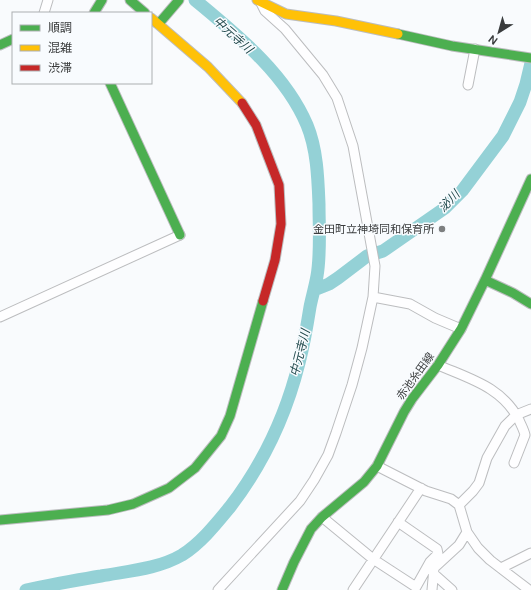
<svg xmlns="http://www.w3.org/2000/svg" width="531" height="590" font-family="'DM Sans','Noto Sans JP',sans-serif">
	<rect width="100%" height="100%" fill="#f9fbfd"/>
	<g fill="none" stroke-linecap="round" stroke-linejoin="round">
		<path stroke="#94d1d6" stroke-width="13" d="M314,290L329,284L338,278L367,256L383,251L445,208L462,191L503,136L520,102L526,84L531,63
			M26,590C51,585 76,580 101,576C128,571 158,569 182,555C201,543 216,524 230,507C263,464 286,415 299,363C304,344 307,326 310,307C312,297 315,287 317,276C321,253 319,227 319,204C318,178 317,149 307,125C285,73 237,35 195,0"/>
		<defs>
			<path id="street" d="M44,13L48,0
				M468,85L475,49
				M373,297L410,304L435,318L461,329
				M0,317L180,235
				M438,365C470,379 502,387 519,420C521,425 524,430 525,435L514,463
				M377,466L426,491L451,499L459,505L467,532L478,548L490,560L529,590
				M459,505L473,491L479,483L487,458L505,426L516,415L531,409
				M322,517L373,559L416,587L430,562L438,554L437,549L398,522
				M501,568L531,553
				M434,574L452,590
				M218,590L300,501L314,480L328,455L336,433L352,385L362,348L373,297L375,266L353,146L337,98L323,75L285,29L265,11L261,3
				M353,590L421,488
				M432,590L434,568L459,545L467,532"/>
			<path id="fast" d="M130,0L145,13
				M94,13L102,0
				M157,23L161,21L179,0
				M398,34L452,46L531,58
				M0,45L13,39
				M110,83L180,235
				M485,280L513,293L531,304
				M0,520L108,510L133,504L169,488L195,468L221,436L230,416L263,301
				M282,590L294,562L311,529L322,517L364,482L377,466L404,412L412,399L438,365L461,329L485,280L531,179"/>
			<path id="slow" d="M257,0L286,14L336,21L398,34
				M151,18L208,67L242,103"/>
			<path id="jam" d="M242,103L256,125L279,185L281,224L275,260L263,301"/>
		</defs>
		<use href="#street" stroke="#bcbdbf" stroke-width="11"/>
		<use href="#fast" stroke="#bcbdbf" stroke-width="11"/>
		<use href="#slow" stroke="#bcbdbf" stroke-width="11"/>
		<use href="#jam" stroke="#bcbdbf" stroke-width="11"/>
		<use href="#street" stroke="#fefeff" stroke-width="9"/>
		<use href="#fast" stroke="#4caf50" stroke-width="9"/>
		<use href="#slow" stroke="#ffc107" stroke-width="9"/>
		<use href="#jam" stroke="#c62828" stroke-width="9"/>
	</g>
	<circle fill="#7d7f80" stroke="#f8fbfe" stroke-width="1.5" cx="442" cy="229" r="4"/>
	<g text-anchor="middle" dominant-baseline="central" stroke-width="3" stroke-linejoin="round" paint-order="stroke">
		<g font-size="11" fill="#3a3c3d" stroke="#f8fbfe" text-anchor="end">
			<text x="434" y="229">金田町立神埼同和保育所</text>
		</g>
		<g font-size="11" fill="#3a3c3d" stroke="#f8fbfe">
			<text transform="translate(415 376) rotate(-54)">赤池糸田線</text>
		</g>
		<g font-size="12" font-style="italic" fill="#1f474a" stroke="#f8fbfe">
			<text transform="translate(233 35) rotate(42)">中元寺川</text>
			<text transform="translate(449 201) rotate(-46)">泌川</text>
			<text transform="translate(300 353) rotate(-76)">中元寺川</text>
		</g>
	</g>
	<rect x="12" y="12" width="140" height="72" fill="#f8fbfe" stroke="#acafb1"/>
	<rect x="20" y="25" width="20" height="6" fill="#4caf50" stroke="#acafb1"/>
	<text x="48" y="32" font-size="12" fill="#3a3c3d">順調</text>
	<rect x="20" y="45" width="20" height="6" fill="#ffc107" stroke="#acafb1"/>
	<text x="48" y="52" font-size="12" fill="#3a3c3d">混雑</text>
	<rect x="20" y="65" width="20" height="6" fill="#c62828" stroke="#acafb1"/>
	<text x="48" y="72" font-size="12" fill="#3a3c3d">渋滞</text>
	<g transform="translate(499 32) rotate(217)" stroke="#f8fbfe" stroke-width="3" paint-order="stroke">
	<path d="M0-3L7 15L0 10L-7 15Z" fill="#3a3c3d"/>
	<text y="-6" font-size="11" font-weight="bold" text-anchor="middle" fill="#3a3c3d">N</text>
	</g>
</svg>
